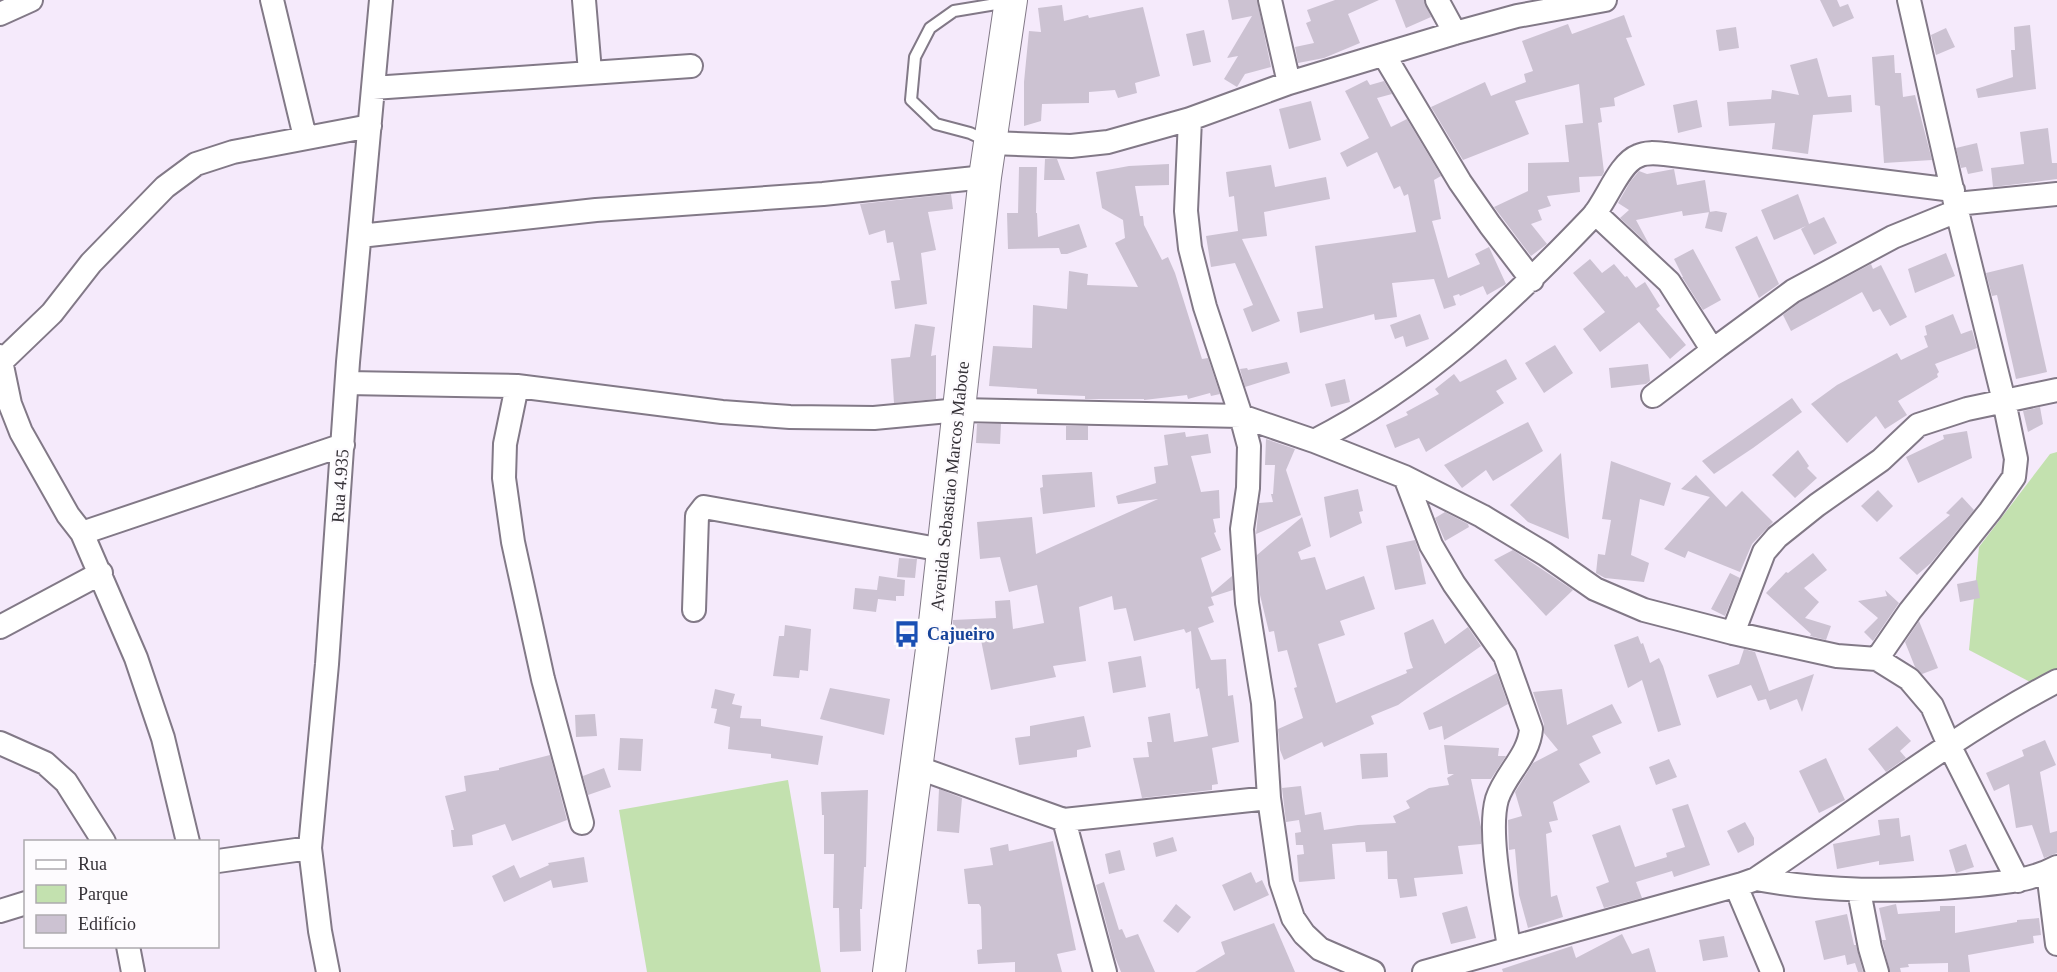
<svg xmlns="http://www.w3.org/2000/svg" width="2057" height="972" font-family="'Times New Roman',serif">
	<rect width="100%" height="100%" fill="#f5eafb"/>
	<path fill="#c3e1af" d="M2057,452V696L1969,650L1979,547L2050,454Z
		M788,780L821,972H647L619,810Z"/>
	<path fill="#ccc2d2" d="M1228,0H1257L1271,67L1245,74L1237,87L1224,79L1238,56L1227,58L1252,16L1232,20Z
		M1335,0H1379L1348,14L1360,43L1324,58L1298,63L1295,47L1314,43L1306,23L1311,21L1307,10Z
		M1395,0H1424L1431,17L1406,28Z
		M1820,0H1837L1840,7L1848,4L1854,18L1833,27Z
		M1062,5L1064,21L1088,15L1089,18L1143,7L1160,76L1135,83L1137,93L1118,98L1115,90L1089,92V103L1042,104L1041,121L1024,126V82L1029,31L1041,32L1038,8Z
		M1624,15L1632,37L1626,38L1645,85L1614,98L1615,106L1600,108L1602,122L1598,123L1604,172L1602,176L1579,177L1580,192L1547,196L1551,206L1538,210L1542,220L1531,224L1547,244L1531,256L1494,207L1528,191V163L1569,162L1565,125L1583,123L1579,84L1515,101L1529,134L1463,160L1431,107L1485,82L1491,96L1526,82L1524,74L1533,71L1522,41L1568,24L1572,34Z
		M2030,25L2036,89L1978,98L1976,89L2013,77L2011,50H2015L2014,27Z
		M1736,27L1739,48L1719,51L1716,30Z
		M1946,28L1955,47L1936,55L1931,35Z
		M1204,30L1211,62L1193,66L1186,34Z
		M1894,55L1895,73H1901L1903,97L1915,95L1932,160L1884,163L1880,106L1875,105L1872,57Z
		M1817,58L1828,97L1851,95L1852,112L1813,115L1808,154L1772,149L1775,123L1729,126L1727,102L1771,99L1772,90L1799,95L1790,65Z
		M1367,80L1370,85L1384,81L1392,94L1377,98L1391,127L1407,119L1441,176L1434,180L1441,219L1432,221L1448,278L1480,264L1475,254L1489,247L1506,284L1487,295L1483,286L1460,296L1459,294L1453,296L1456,305L1444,309L1434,279L1392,283L1397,317L1375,320L1374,314L1300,333L1297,312L1323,308L1315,246L1416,232L1408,194L1404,196L1400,186L1394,189L1377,152L1347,167L1340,153L1369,138L1345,91Z
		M1697,100L1702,127L1678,133L1673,105Z
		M1311,101L1321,140L1289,149L1279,109Z
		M2048,128L2052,163H2057V179L1993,187L1991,168L2024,164L2020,132Z
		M1977,143L1983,171L1968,174L1966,167L1961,168L1956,148Z
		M1045,159H1057L1065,180H1044Z
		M1169,164V185L1135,186L1140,216H1143L1144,225L1162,260L1168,257L1175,273L1202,359L1208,358L1220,394L1211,396L1210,393L1188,399L1187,395L1144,400V399H1085V396L1037,394V389L989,386L993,346L1032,348L1033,305L1067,309L1069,271L1088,274L1087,285L1138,287L1115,243L1125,238L1123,220L1102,208L1096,172L1129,166Z
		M1271,165L1275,187L1326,177L1330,199L1264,212L1267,236L1242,239L1280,321L1252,332L1243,309L1253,305L1235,263L1211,267L1206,236L1238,231L1234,196L1229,197L1226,172Z
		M1019,167H1037L1036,213H1037L1038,237L1079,224L1087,247L1067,254H1061L1059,248L1008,249L1007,213H1018Z
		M1674,169L1677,185L1705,180L1710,212L1683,216L1682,211L1636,220L1650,246L1620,218L1629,210L1618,203L1630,182L1639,171L1647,174Z
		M951,194L953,209L928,212L936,250L921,253L927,304L895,309L891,281L900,280L893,242L887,243L885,230L869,235L860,204Z
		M1798,194L1809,224L1824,217L1837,243L1814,255L1801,229L1806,226L1774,240L1761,210Z
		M1716,211L1727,213L1722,232L1705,228L1709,212Z
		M1757,236L1779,284L1759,298L1735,247Z
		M1693,249L1721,300L1703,310L1682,277H1683L1674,259Z
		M1946,253L1955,276L1915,293L1908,269Z
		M1590,259L1602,273L1614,264L1625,277L1627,276L1636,288L1645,282L1660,306L1656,309L1686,345L1670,359L1639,322L1600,352L1583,329L1605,312L1573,273Z
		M1871,264L1873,269L1881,265L1907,317L1890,326L1880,309L1873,312L1862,292L1791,331L1783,315L1800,302Z
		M2023,264L2047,372L2016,379L1997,295L1992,296L1986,273Z
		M1420,314L1429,339L1406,347L1403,336L1395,339L1390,325Z
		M1953,314L1961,334L1972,330L1977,348L1935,364L1939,372L1937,374L1938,377L1898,401L1907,415L1885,429L1876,416L1847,443L1811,404L1837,385L1897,353L1901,360L1928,347L1924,336L1927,335L1925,326Z
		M915,324L935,327L931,356L936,355V399L894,403L891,359L910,357Z
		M1555,345L1573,373L1544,393L1525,363Z
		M1506,359L1517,379L1496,391L1504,403L1426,452L1419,438L1395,448L1386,425L1408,415L1406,412L1439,394L1435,389L1454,374L1460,382Z
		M1287,362L1290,373L1245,387L1240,369L1247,368L1248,370Z
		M1648,364L1650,381L1646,384L1611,388L1609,368Z
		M1345,379L1350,402L1331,407L1325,384Z
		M1792,398L1802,412L1753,448L1714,474L1702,461Z
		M2040,407L2043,424L2028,432L2023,411Z
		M1528,422L1543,451L1493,481L1486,470L1462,488L1444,465Z
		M977,424H1001L1000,444L976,443Z
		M1066,426H1088V440H1066Z
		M1967,431L1972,458L1918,483L1906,457L1944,439L1943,435Z
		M1185,432L1186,437L1208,434L1211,453L1191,456L1201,492L1219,490L1220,518L1213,519L1216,532L1214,533L1221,550L1201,558L1212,593L1232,576L1233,590L1211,597L1214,605L1208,607L1214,622L1198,628L1211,660L1226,659L1228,696L1233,695L1239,742L1212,748L1218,784L1212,785V790L1142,798L1133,758L1149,757L1147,742H1152L1148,717L1170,713L1174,742L1208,736L1199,688L1196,689L1191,631L1186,633L1184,629L1134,641L1126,608L1114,610L1112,596L1079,607L1086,661L1053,666L1056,677L991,690L980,635L952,636L953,620L996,618L995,601L1010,600L1013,629L1044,623L1037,585L1009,592L1000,557L980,559L977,522L1032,517L1036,554L1158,499L1118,504L1116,496L1156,483L1154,467L1168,465L1164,435Z
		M1266,439L1295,449L1286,470L1301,515L1256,534L1259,503L1273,502L1271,494H1273L1275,465H1265Z
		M1798,450L1809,466L1807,468L1817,478L1795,498L1772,475Z
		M1561,453L1565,499L1569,539L1528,522L1510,505Z
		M1611,461L1671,483L1664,506L1640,499L1631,555L1649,563L1644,582L1605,578L1596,573L1598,554L1605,555L1611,520L1602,519Z
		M1092,472L1095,507L1043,514L1040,488L1043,487L1042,475Z
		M1696,475L1726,507L1742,491L1773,522L1752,544L1740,572L1688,551L1685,558L1664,549L1710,497L1681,489Z
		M1358,489L1363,511L1359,512L1362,523L1330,538L1324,497Z
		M1878,490L1893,506L1877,522L1861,506Z
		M1962,497L1974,510L1931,563L1917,575L1899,558L1950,515L1946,513Z
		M1445,512L1468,524L1469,527L1445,541L1435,518Z
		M1302,517L1311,546L1298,552L1301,560L1315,557L1326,590L1364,576L1375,609L1340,621L1345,635L1318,644L1336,703L1407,673L1406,670L1413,668L1410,660L1404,633L1433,619L1445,644L1468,627L1481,646L1398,705L1371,716L1374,724L1324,747L1322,742L1284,760L1280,750L1278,729L1303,718L1294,688L1297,687L1287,650L1278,652L1274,631L1269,632L1260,595L1257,555Z
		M1415,540L1419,552L1426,584L1395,590L1386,546Z
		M1513,550L1573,590L1546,616L1494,560Z
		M1813,553L1827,570L1804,588L1819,602L1805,618L1831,626L1826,640L1810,636L1811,634L1766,593L1786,572L1788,573Z
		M899,558L917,559L915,578L897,577Z
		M1730,573L1740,578L1725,616L1711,609Z
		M879,576L905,580L904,596H896V601L878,599L876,612L853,609L855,588L877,590Z
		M1977,580L1980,598L1960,602L1957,584Z
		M1885,590L1899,603L1873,641L1864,632L1878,618L1858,601L1887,596Z
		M1919,621L1938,668L1922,674L1915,667L1905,642Z
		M785,625L811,629L808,671L800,670L799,678L773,676L779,636H784Z
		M1638,636L1641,644L1643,643L1650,663L1659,658L1663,666L1681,725L1658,732L1642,680L1628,688L1614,645Z
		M1744,649L1755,652L1769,691L1814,674L1802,712L1797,699L1770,710L1766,699L1758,701L1751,685L1717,698L1708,675L1739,664Z
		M1141,656L1146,687L1113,693L1108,662Z
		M1497,673L1508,704L1444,740L1442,726L1429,730L1423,713Z
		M830,688L890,699L884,735L820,719Z
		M715,689L735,694L732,704L742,706L740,718L761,719V726L823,736L818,765L771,758V754L728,749L730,727L714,723L717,709L711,708Z
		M1562,689L1567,725L1612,704L1622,723L1592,736L1601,753L1579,764L1590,782L1553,802L1558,820L1549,822L1552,832L1546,834L1551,897L1557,895L1563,917L1528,928L1519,895L1515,849L1509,850L1508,820L1522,816L1515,792L1533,763L1558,750L1544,733V724L1533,692Z
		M595,714L597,736L576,737L575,715Z
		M1084,716L1091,747L1077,750V757L1019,765L1015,738L1030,736V726Z
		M1897,726L1911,741L1900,751L1906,758L1886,772L1868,749Z
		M620,738L643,739L641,771L618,770Z
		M2045,740L2056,765L2040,772L2050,833L2057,831V853L2044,858L2032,825L2016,828L2009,784L1994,791L1986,773L2024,756L2022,750Z
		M1444,745L1499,748L1498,756H1506L1491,779H1471L1481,827V844L1458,846L1463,874L1414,878L1417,896L1400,898L1397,879H1388L1387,851L1366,852L1365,842L1332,844L1335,879L1299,882L1297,855L1304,854L1303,845H1296L1295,833L1301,832L1299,820L1286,822L1282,788L1301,786L1305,815L1321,812L1324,830L1358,825L1396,823L1393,816L1410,808L1406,801L1429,788L1449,785L1447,778L1454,774H1448Z
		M1387,753L1388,777L1362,779L1360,754Z
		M550,755L567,820L512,841L505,824L472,835L473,845L453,847L451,830H454L445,796L466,791L464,776L499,770V768Z
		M1826,758L1845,800L1819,813L1799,771Z
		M1669,759L1677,777L1656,785L1649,767Z
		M604,768L611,787L588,795L583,776Z
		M939,789L962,798L959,833L937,831Z
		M868,790L866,867H864L862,909H860L861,951L840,952L839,908H833L834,854H824V815H822L821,792Z
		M1688,804L1710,865L1674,877L1672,871L1636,882L1642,898L1604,908L1596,887L1609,882L1592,835L1620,825L1635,867L1667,857L1666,853L1685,847L1672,809Z
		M1899,818L1901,837L1910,835L1914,861L1879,865V861L1837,869L1833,844L1880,835L1878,820Z
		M1745,822L1754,838V845L1738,853L1727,831Z
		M1173,837L1177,851L1156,857L1153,843Z
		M1053,841L1076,950L1057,954L1062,972H1015V962L978,964L977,950L982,949L981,907L979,904H968L964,869L993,865L990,848L1008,844L1009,851Z
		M1966,844L1974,867L1956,873L1949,850Z
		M1120,850L1125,870L1109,874L1105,854Z
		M584,857L588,882L553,888L551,880L504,902L492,876L514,865L520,878L549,865L548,863Z
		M1251,872L1256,883L1262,880L1269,895L1234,911L1222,885Z
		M1104,882L1119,930L1122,929L1126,938L1138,934L1155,972H1121L1115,957L1096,885Z
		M1176,904L1191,917L1178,933L1163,921Z
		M1896,904L1898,914L1940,911V906H1955V933L2017,922V920L2039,918L2041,935L2033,936L2034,943L1968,955L1970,972H1948V963L1908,964L1909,967L1900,968L1901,972H1890L1882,940H1886L1879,908Z
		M1467,906L1476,938L1451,944L1442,913Z
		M1847,914L1854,945H1856L1863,972H1858L1855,963L1847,965L1845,955L1824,960L1815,921Z
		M1274,923L1295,972H1195L1225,954L1221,942Z
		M1622,934L1632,954L1649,948L1656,972H1503L1502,969L1572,946L1576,958Z
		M1724,936L1728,957L1703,961L1699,940Z"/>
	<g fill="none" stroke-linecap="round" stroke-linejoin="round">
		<defs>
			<path id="service" d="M987,141L970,133L936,124L911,100L915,57L930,28L954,11L1008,2"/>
			<path id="minor" d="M272,0L305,137
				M584,0L590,72
				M1270,0L1289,83
				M1437,0L1455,33
				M0,14L31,0
				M1384,55L1460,182L1490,225L1532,280
				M373,88L691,66
				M1190,119L1186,211L1190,248L1205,307L1241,416L1249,446L1248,488L1242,529L1247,603L1263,703L1269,798L1281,882L1293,918L1304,934L1320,949L1373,972
				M991,143L1071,146L1108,142L1190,119L1289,83L1455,33L1517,16L1605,0
				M1956,204L2057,194
				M1595,213L1669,282L1710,346L1717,347L1793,291L1893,237L1957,211
				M360,236L596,210L823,194L985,177
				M0,356L10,404L21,432L68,515L82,533L136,658L163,738L188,842
				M0,363L52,313L91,263L165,187L196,164L233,152L370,126
				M347,383L517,386L722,412L790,417L874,418L959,410L1241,416L1314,441L1405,477L1482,516L1545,554L1595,589L1644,610L1733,633L1837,656L1877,659L1909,679L1932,706L1949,745L2018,881
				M517,386L505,444L504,478L513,542L543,679L582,823
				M1653,396L1717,347
				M1314,441C1423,386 1509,304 1592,217C1606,202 1619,163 1638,156C1646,152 1655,153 1665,154L1953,190
				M1405,477L1431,545L1454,584L1505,656L1531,729C1529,756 1505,774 1497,799C1487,834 1504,910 1509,948
				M82,533L343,445
				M694,610L697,516L704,507L943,550
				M0,627L101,573
				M1733,633L1764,552L1777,537L1817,505L1881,460L1918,425L1967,409L2057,390
				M1877,659L1910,611L1990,511L2014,477L2016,459L2004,401L1957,211L1909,0
				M0,743L45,763L66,782L104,842
				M916,767L1064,820L1269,798
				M1064,820L1105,972
				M218,861L310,848
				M2048,872L2057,944
				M1756,879C1829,892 1893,892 1967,886C1998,883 2029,882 2057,867
				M1736,886L1772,971
				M1859,891L1870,948L1877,972
				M0,911L26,903
				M128,946L133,972
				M328,972L320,931L310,848L327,664L348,362L381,0
				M1424,972L1742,884L1756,879C1856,812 1950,737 2057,681"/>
			<path id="secondary" d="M889,972L932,649L985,177L1011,0"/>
		</defs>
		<use href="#service" stroke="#827987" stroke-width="14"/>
		<use href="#minor" stroke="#827987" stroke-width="26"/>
		<use href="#secondary" stroke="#827987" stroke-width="34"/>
		<use href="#service" stroke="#fff" stroke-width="10"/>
		<use href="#minor" stroke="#fff" stroke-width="22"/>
		<use href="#secondary" stroke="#fff" stroke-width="32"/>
	</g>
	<defs>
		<symbol id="bus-bare" viewBox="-9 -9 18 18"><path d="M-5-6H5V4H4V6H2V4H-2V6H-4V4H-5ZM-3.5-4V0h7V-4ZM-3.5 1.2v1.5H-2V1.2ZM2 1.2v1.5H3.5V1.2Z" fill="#1a4fb4" stroke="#fdfbfe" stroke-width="2.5" paint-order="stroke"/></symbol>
	</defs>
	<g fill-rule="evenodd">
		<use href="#bus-bare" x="888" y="615" width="38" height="38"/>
	</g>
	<g text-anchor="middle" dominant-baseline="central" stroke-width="5" stroke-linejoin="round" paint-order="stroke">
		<g font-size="18" fill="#353137" stroke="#fdfbfe">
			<text transform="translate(340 486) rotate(-86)">Rua 4.935</text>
			<text transform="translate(950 486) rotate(-84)">Avenida Sebastiao Marcos Mabote</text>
		</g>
		<g font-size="18" font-weight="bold" fill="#164399" stroke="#fdfbfe" text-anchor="start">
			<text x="927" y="634">Cajueiro</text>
		</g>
	</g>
	<rect x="24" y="840" width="195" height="108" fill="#fdfbfe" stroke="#adaaae" stroke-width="1.5"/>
	<rect x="36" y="860" width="30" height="9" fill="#ffffff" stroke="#adaaae" stroke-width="1.5"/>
	<text x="78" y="870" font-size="18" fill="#353137">Rua</text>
	<rect x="36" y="885" width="30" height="18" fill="#c3e1af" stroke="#adaaae" stroke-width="1.5"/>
	<text x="78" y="900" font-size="18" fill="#353137">Parque</text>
	<rect x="36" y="915" width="30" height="18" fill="#ccc2d2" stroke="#adaaae" stroke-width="1.5"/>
	<text x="78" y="930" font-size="18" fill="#353137">Edifício</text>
</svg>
